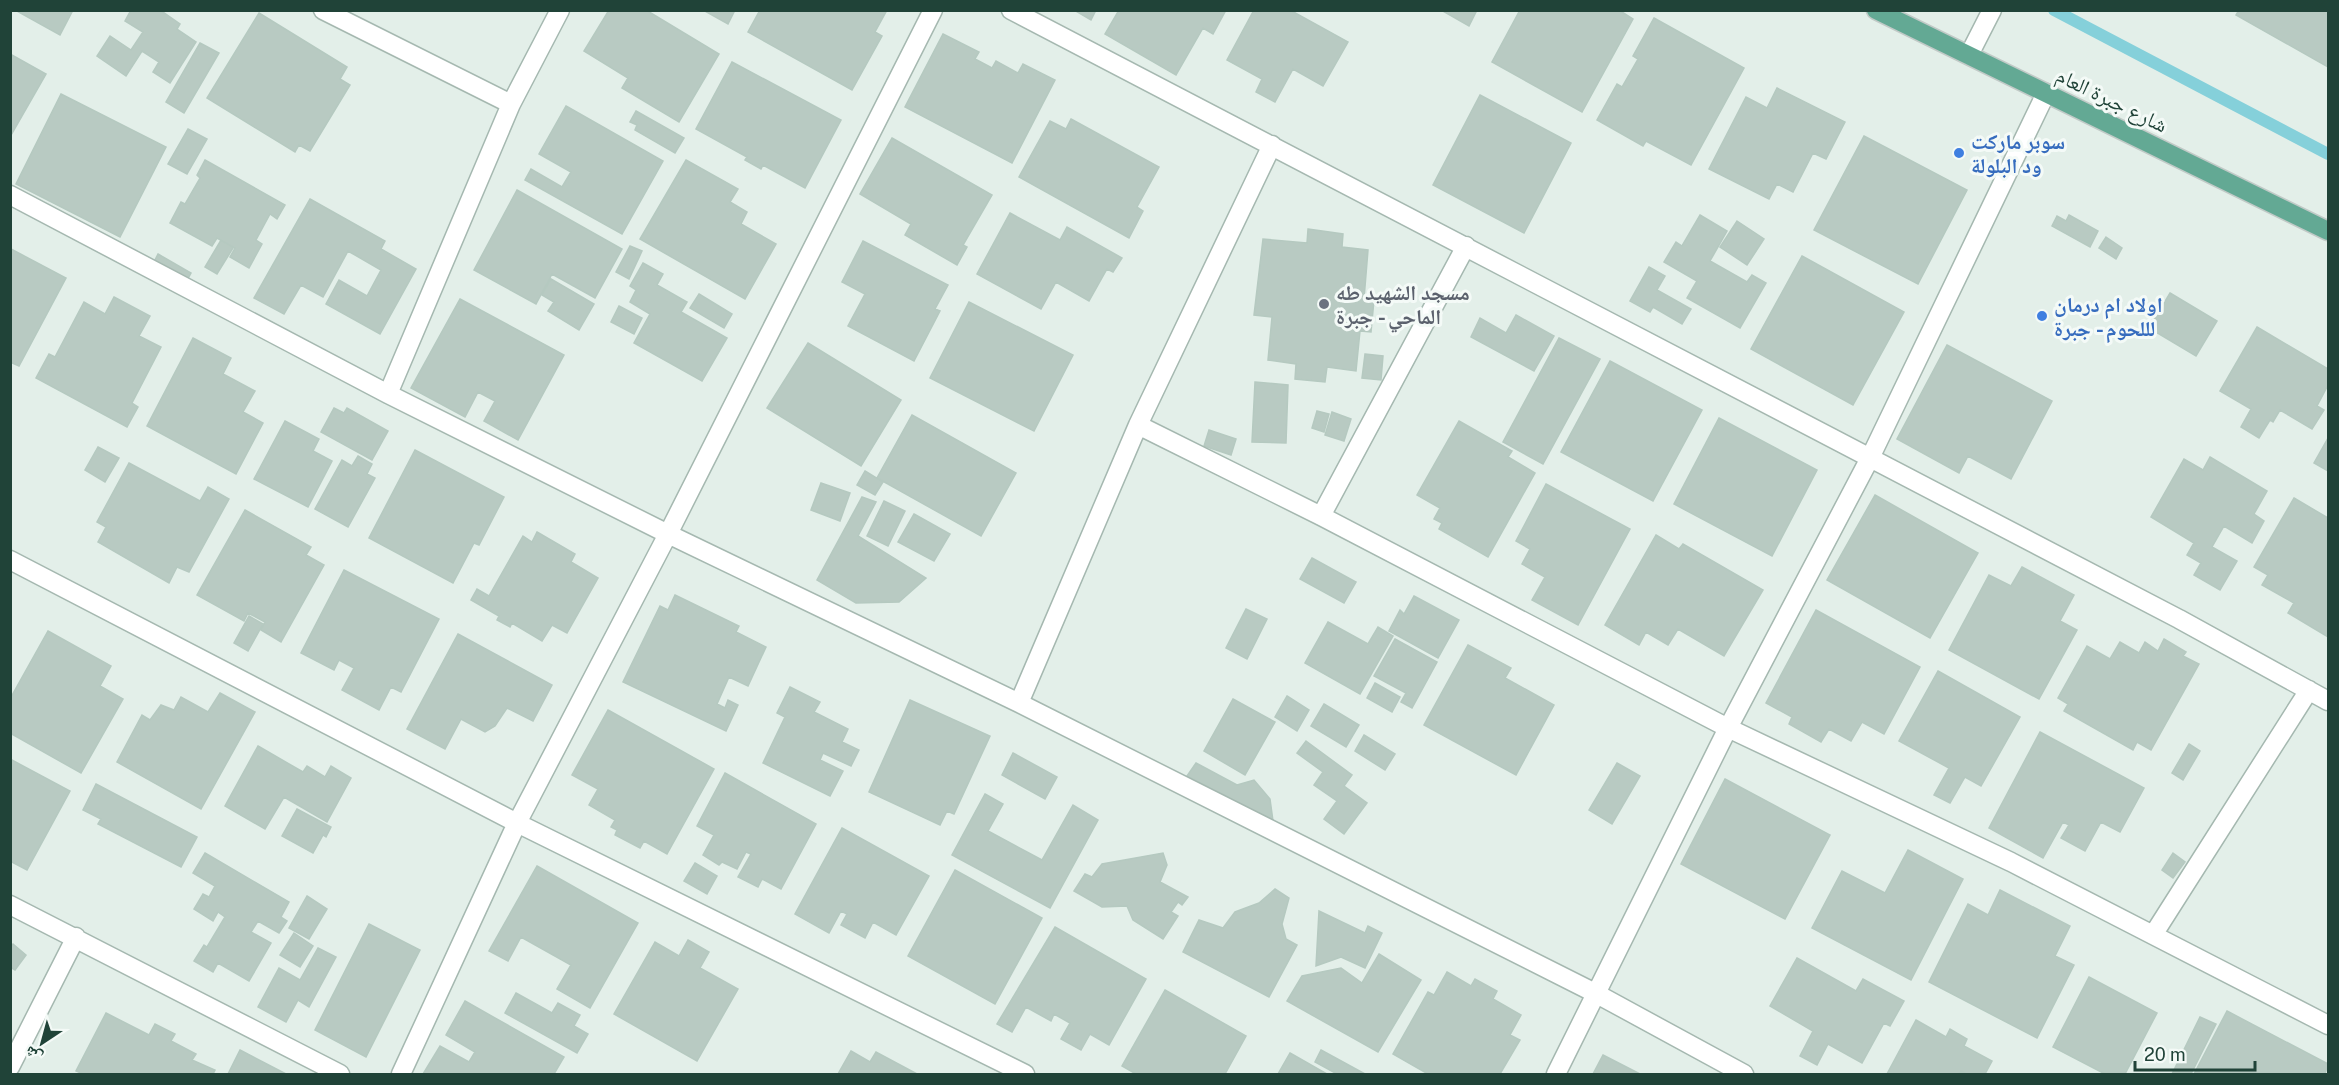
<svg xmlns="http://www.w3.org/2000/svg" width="2339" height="1085" font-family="'Public Sans','Noto Naskh Arabic',sans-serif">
	<rect width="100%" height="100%" fill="#e3efe9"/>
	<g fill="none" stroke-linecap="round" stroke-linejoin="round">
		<path stroke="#85d0da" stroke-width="12" d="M2054,10L2328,154"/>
	</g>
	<path fill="#b8cac2" stroke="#b5c9c0" stroke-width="1.5" d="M15,10H73L60,35Z
		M131,10H160L180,24L177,29L196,42L170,83L153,72L159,62L142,51L126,76L97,56L110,36L131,50L143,32L125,21Z
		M609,10H646L719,54L679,122L622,88L628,78L584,51Z
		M703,10H735L728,24Z
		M760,10H887L875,32L882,36L852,90L748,32Z
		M1074,10H1096L1091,20Z
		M1119,10H1226L1213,34L1203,28L1176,75L1105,34Z
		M1254,10H1290L1348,42L1323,86L1293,69L1275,102L1256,92L1262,79L1227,60Z
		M1441,10H1477L1469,26Z
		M1520,10H1619L1633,19L1582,112L1492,62Z
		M2239,10H2328V67L2236,15Z
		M259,13L347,67L340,79L350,85L310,151L299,145L295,152L207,98Z
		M1654,18L1744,68L1691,165L1646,141L1643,146L1597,120L1617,84L1622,87L1638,59L1633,56Z
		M943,34L979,52L975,59L992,68L996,61L1018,73L1023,64L1055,80L1012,163L905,107Z
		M200,43L219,53L184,113L166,102Z
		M10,54L46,74L10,137Z
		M732,62L841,120L805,188L763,165L761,169L745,160L747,157L696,129Z
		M1777,88L1845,122L1826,159L1813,153L1793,192L1777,184L1769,199L1709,169L1746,97L1767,108Z
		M61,94L166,147L120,237L16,184Z
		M1480,95L1571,143L1524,233L1433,185Z
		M566,106L663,161L622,234L525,180L531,169L562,187L571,172L539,154Z
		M636,111L684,138L675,153L635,130L637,125L630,122Z
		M1071,119L1159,167L1137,207L1143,211L1129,238L1019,177L1050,121L1066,129Z
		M188,129L207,139L187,174L168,164Z
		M1864,136L1967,190L1918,284L1814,230Z
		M892,138L992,195L963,245L967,247L957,265L905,235L911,224L860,194Z
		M205,160L285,205L277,219L270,214L256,240L262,244L249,268L230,257L235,248L217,238L212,246L170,223L181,202L185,204L200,178L197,175Z
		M686,160L738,189L730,202L747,212L741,224L776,244L745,299L640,239Z
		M517,190L622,249L595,298L552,274L536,304L474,270Z
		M310,199L385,241L381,249L416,269L380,334L326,304L339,280L367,296L381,270L348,251L323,297L301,285L284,314L254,298Z
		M1010,213L1060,240L1067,227L1122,258L1113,272L1107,269L1089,301L1056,282L1041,309L977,274Z
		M1700,215L1727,231L1710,261L1747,282L1752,275L1766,283L1740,328L1687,298L1697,281L1664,262L1676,242L1682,246Z
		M2069,215L2098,231L2090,247L2052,226L2057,216L2066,221Z
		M1737,221L1764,239L1747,265L1720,247Z
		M1308,229L1343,234L1342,247L1368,250L1364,299L1374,300L1371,332L1360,331L1356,371L1327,367L1325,382L1295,379L1296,364L1268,360L1272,317L1254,315L1263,239L1307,243Z
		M2106,237L2122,248L2116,259L2099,248Z
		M221,240L233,248L217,274L205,267Z
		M863,241L948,285L935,309L940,311L914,361L848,326L865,294L842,282Z
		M630,246L642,251L629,279L616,272Z
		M11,249L66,278L19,366L10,362Z
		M158,254L191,273L185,284L152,266Z
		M1802,256L1904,312L1853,405L1751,349Z
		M643,263L663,274L657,285L687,302L681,312L727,338L702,381L634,343L650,314L630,302L636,290L630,286Z
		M1649,267L1665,276L1657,290L1691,309L1682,324L1653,307L1650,312L1630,301Z
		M551,279L594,304L579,330L548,311L554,302L542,295Z
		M2170,293L2217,321L2196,356L2149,328Z
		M699,294L732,314L724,328L690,308Z
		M114,297L150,316L139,336L161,347L132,403L138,407L127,427L36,378L49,354L55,357L84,302L105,314Z
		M460,299L564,355L518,440L484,421L495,401L478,392L465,417L411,388Z
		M969,302L1073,355L1034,431L930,378Z
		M619,306L642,318L634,334L611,322Z
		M1516,315L1554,336L1534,371L1471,337L1480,318L1506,333Z
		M2257,327L2328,369V385L2317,406L2324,410L2312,429L2280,410L2273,422L2270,420L2259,438L2241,427L2251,409L2220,391Z
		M193,338L231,358L223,374L255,391L243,412L263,423L236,474L147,426Z
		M1559,338L1600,359L1543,464L1503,442Z
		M808,343L901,400L861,466L767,408Z
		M1947,345L2052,401L2011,479L1968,456L1959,473L1897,439Z
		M1365,354L1383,356L1381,380L1362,378Z
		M1610,361L1702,410L1653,501L1561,452Z
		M1255,382L1288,385L1286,443L1252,442Z
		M334,408L344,413L347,408L388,431L372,460L321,432Z
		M1317,411L1329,414L1324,432L1312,428Z
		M1332,412L1351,419L1344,441L1325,435Z
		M912,415L1016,473L981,536L877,478Z
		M1719,418L1817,470L1772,556L1674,504Z
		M285,421L319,439L313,451L332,461L308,507L254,479Z
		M1459,421L1512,451L1508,457L1535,473L1488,557L1439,529L1442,523L1434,519L1440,508L1417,495Z
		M1209,430L1236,439L1231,455L1204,446Z
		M2328,438V471L2314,463Z
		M98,447L119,458L105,482L85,470Z
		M415,450L504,497L479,545L474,543L453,583L369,538Z
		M358,456L372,464L367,474L375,478L348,527L315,509L342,460L352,466Z
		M2210,457L2267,491L2254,514L2264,521L2252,543L2224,526L2212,547L2237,561L2220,590L2194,575L2201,563L2187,555L2194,543L2151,517L2184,459L2203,470Z
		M129,463L200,501L208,487L229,499L189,572L177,567L169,583L98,542L106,527L97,522Z
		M865,471L883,482L875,495L857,485Z
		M821,483L850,493L840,521L811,510Z
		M1546,484L1630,529L1578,625L1532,600L1545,577L1522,564L1530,549L1516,541Z
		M1875,495L1978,553L1930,638L1827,580Z
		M862,497L876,502L858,536L926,578L899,602L856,603L817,580Z
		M2294,498L2328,518V637L2288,613L2294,603L2262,585L2268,575L2254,567Z
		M884,501L905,511L888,546L867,536Z
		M245,510L311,547L306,555L324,565L281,642L261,630L265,622L248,613L244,621L197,595Z
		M914,514L950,534L934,561L898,542Z
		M537,532L575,554L571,562L598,578L567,633L552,625L542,641L512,623L510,627L497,620L499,616L471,600L477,589L489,596L523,536L532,542Z
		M1656,535L1679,549L1683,544L1763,590L1724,656L1678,629L1668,645L1646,632L1639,645L1605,625Z
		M1312,558L1356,582L1344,603L1300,579Z
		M2022,567L2074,595L2060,621L2077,630L2039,699L1949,650L1989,575L2011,586Z
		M344,570L439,619L401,692L391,687L379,710L342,690L354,668L339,660L334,670L301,653Z
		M675,595L739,626L736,632L766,647L748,686L729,677L717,704L725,708L728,700L738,705L726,731L623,682L660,606L668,610Z
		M1414,596L1459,620L1438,658L1389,631L1400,610L1404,614Z
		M1246,609L1267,619L1247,659L1226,648Z
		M1816,610L1920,667L1884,734L1862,722L1851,741L1829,729L1821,742L1789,724L1792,717L1766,703Z
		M249,616L263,624L248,651L234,643Z
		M1328,622L1368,644L1378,627L1393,636L1360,694L1305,663Z
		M48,631L111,666L100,686L123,699L81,773L10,733V699Z
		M458,634L552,685L533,721L507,708L495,726L485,732L461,719L445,749L407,729Z
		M1395,639L1437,662L1412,708L1401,702L1406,693L1374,676Z
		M2164,639L2186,652L2183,656L2199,664L2151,750L2137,742L2133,750L2064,711L2068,704L2058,698L2087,646L2110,659L2120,642L2139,653L2145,642L2158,651Z
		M1468,645L1511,668L1505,678L1554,705L1516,775L1424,725Z
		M1938,671L2020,717L1981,786L1965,777L1950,803L1934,795L1949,768L1899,741Z
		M1375,683L1400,697L1392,712L1367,698Z
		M790,687L820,702L814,712L848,729L842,742L859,750L851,766L823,753L820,760L843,771L830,796L763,763L785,717L777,713Z
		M220,693L255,712L201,809L117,762L142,715L150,720L161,705L174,710L181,697L208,712Z
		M1287,696L1309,710L1297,731L1275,717Z
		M1233,699L1275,722L1245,775L1204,751Z
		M910,700L990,736L954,814L947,811L940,825L869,792Z
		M1324,704L1359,725L1346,747L1311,726Z
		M608,710L714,769L667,854L644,841L640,848L615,835L617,830L611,827L615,820L589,805L598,789L572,775Z
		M2040,732L2144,788L2120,832L2101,822L2085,851L2061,838L2069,825L2063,822L2043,858L1989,828Z
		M1364,735L1395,754L1385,770L1355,751Z
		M1306,741L1352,775L1344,786L1367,803L1344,834L1324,819L1337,801L1314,785L1323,772L1297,753Z
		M2189,744L2200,751L2183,780L2172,773Z
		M258,746L303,772L307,766L325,777L331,766L351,778L327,822L284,797L265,829L225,806Z
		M1013,753L1057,777L1045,799L1002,775Z
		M10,759L70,791L27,870L10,861Z
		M1196,763L1237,785L1254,780L1270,799L1273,821L1187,776Z
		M1617,763L1640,776L1612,824L1589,810Z
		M725,773L816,824L781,889L762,879L758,887L738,877L751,854L746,852L737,869L722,862L719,865L703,855L714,835L697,826Z
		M1725,779L1830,835L1785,919L1681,864Z
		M96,784L197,837L181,867L98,824L101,819L83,810Z
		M985,794L1003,804L988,831L1042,860L1073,805L1098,820L1050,908L952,855Z
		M297,809L331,827L326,837L323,835L313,853L282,836Z
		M842,828L929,876L896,935L873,922L865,938L841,925L847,914L841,911L829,933L795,914Z
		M1908,850L1963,879L1911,980L1812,928L1842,871L1885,893Z
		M205,853L289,902L281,917L287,921L279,933L258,921L251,932L271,943L249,981L218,963L213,972L194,961L204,945L207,947L225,917L218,912L213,921L194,909L203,894L209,897L215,886L193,873Z
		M1163,853L1167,865L1160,882L1188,897L1182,905L1178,902L1171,912L1178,916L1163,939L1133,920L1127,906L1102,907L1074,891L1085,874L1092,877L1102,864Z
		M2173,853L2185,862L2173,878L2162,870Z
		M695,863L717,876L707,894L684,881Z
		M537,866L638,923L590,1008L557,989L571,965L521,937L508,961L489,951Z
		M955,870L1042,918L995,1004L908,956Z
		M1275,889L1289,898L1282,924L1286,939L1297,945L1269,997L1183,952L1199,920L1223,928L1235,912L1259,903Z
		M2000,890L2070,926L2055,956L2074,965L2037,1038L1929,982L1968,904L1988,915Z
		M307,896L327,909L309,939L289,928Z
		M1319,911L1365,933L1368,926L1382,933L1365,968L1341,957L1316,966Z
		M369,924L420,950L366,1057L315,1030Z
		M1055,927L1146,979L1109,1045L1090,1034L1081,1050L1061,1039L1070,1023L1054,1014L1051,1021L1026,1007L1012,1032L997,1024Z
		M294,933L313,946L300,967L280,955Z
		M688,940L709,952L700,968L738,989L697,1061L614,1014L655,942L679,956Z
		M13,944L26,955L15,970L10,967V947Z
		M318,948L336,957L309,1007L298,1000L286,1022L258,1007L279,968L300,980Z
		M1379,954L1421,980L1378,1052L1287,1001L1302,976L1341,968L1362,983Z
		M1797,958L1856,991L1863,979L1904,1001L1890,1026L1884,1023L1862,1063L1828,1044L1817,1065L1800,1056L1813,1031L1770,1006Z
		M1447,972L1471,986L1475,979L1497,991L1493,999L1521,1015L1510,1035L1520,1040L1500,1074H1428L1393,1054L1428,992L1434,995Z
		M2089,977L2157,1013L2125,1074H2105L2053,1047Z
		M1165,990L1246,1036L1225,1074H1136L1122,1066Z
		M516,993L552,1013L558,1003L580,1015L574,1026L588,1034L577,1053L505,1013Z
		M465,1001L564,1057L554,1074H423L440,1046L469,1062L475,1052L446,1035Z
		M2227,1011L2328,1064L2325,1074H2194Z
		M106,1013L149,1035L155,1024L175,1034L171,1041L196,1054L192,1060L215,1070L213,1074H83L76,1071Z
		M2200,1017L2216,1024L2191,1074H2172Z
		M1916,1020L1946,1037L1950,1029L1967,1039L1964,1046L1992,1061L1985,1074H1967L1961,1071L1959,1074H1887Z
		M240,1050L286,1074H228Z
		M1321,1050L1365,1074H1337L1315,1062Z
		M851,1051L870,1062L876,1052L917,1074H838Z
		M1290,1053L1327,1074H1278Z
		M1603,1055L1640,1074H1593Z"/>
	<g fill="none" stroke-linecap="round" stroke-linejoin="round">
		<defs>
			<path id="minor" d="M323,10L511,104
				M1011,10L2179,619L2328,701
				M1969,55L1992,10
				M10,195L388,394L668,534L1019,703L1595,993L1744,1074
				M388,394L511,104L560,10
				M1138,425L1321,516L1728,728L2011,862L2328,1025
				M1321,516L1466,246
				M10,560L517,823L1025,1074
				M1019,703L1138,425L1272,145
				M10,905L340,1074
				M2153,935L2309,690
				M10,1067L76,937
				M401,1074L517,823L668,534L933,10
				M1556,1074L1728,728L1870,458L2046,93"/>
			<path id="major" d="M1876,10L2328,231"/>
		</defs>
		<use href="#minor" stroke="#a5b8b0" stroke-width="21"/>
		<use href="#major" stroke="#c1cac7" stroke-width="21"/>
		<use href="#minor" stroke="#fff" stroke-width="18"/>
		<use href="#major" stroke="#63a994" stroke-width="18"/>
	</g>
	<g fill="#3f7fe0" stroke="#f4faf7" stroke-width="2">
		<circle cx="1959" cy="153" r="6"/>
		<circle cx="2042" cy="316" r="6"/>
	</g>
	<circle fill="#6b7280" stroke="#f4faf7" stroke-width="2" cx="1324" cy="304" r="6"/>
	<g text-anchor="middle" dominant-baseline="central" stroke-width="6" stroke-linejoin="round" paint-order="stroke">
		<g font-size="21" fill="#204338" stroke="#f4faf7">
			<text transform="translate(2112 100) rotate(26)">شارع جبرة العام</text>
		</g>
		<g font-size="21" font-weight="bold" fill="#366cbe" stroke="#f4faf7" text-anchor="start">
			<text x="1971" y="141">سوبر ماركت<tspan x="1971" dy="24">ود البلولة</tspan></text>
			<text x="2054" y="304">اولاد ام درمان<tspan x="2054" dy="24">لللحوم - جبرة</tspan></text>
		</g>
		<g font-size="21" font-weight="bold" fill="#5b616d" stroke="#f4faf7" text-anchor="start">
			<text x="1336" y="292">مسجد الشهيد طه<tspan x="1336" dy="24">الماحي - جبرة</tspan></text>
		</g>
	</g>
	<rect width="2339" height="1085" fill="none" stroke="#204338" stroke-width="24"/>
	<g transform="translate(42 1043) rotate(216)" stroke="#f4faf7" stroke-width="4.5" paint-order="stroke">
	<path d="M0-4.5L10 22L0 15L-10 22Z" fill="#204338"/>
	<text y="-9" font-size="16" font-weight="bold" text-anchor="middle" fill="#204338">ش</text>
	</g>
	<path d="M2135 1061v9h120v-9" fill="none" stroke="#204338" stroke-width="3"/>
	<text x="2144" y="1061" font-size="18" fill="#204338" stroke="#f4faf7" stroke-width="4.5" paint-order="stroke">20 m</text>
</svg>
